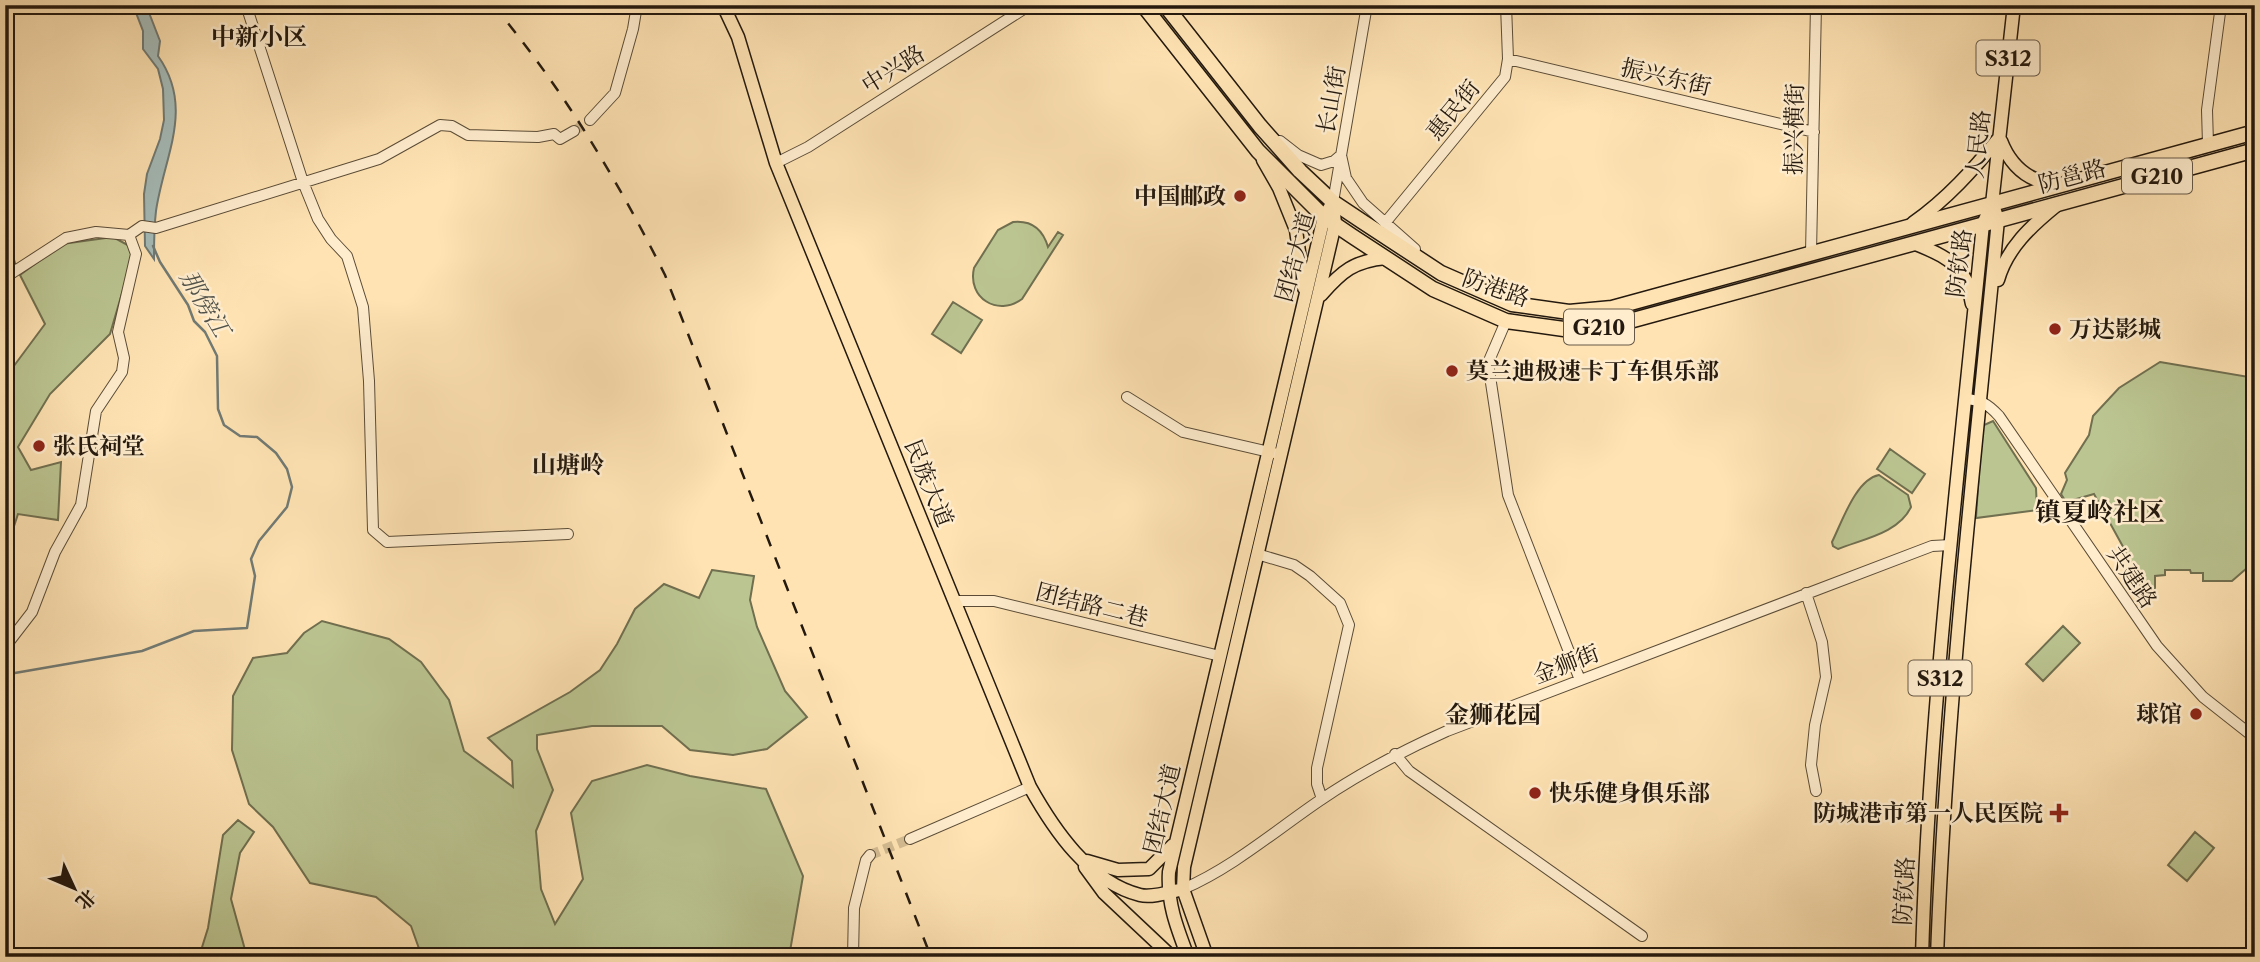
<svg xmlns="http://www.w3.org/2000/svg" width="2260" height="962" font-family="'Libre Caslon Text','Noto Serif SC',serif">
	<rect width="100%" height="100%" fill="#ffe3b3"/>
	<filter id="stains"><feTurbulence type="fractalNoise" baseFrequency=".00286" numOctaves="4"/><feColorMatrix values="0 0 0 0 .2 0 0 0 0 .09 0 0 0 0 .02 0 0 0 .5 -.17"/></filter>
	<radialGradient id="worn" r=".72"><stop offset=".6" stop-color="#630" stop-opacity="0"/><stop offset="1" stop-color="#630" stop-opacity=".3"/></radialGradient>
	<path fill="#bbc591" stroke="#706f50" stroke-width="2" d="M1013,222C1032,220 1043,230 1048,247L1058,232L1063,235L1022,299C998,317 967,298 974,268L998,230Z
		M113,237L135,249L110,334L50,394L18,447L31,470L61,462L58,520L18,514L5,554V378L45,324L20,275L62,244Z
		M953,302L982,320L961,353L932,334Z
		M2160,362L2255,378V561L2232,581H2203V573H2191L2190,570H2165V575L2155,576V596L2146,594L2138,587L2143,583L2094,494L2066,502L2061,494L2067,480L2065,473L2089,435L2093,416L2119,388Z
		M1993,421L2036,488L2037,510L1976,518L1982,426Z
		M1890,449L1925,474L1912,493L1877,469Z
		M1879,475L1908,495L1911,507C1899,533 1863,539 1838,549L1833,546L1832,542C1842,522 1856,479 1879,475Z
		M712,570L754,576L750,600L757,627L785,691L807,717L767,749L733,755L690,750L662,726H592L537,735V749L553,790L536,831L541,889L555,924L583,879L571,813L592,781L647,765L690,776L766,789L803,876L789,957H422L411,926L376,897L310,883L273,827L249,804L232,750L233,696L253,658L287,653L304,633L322,621L389,639L421,662L449,700L464,751L513,787L512,761L488,738L570,692L600,670L617,644L635,609L664,584L699,598Z
		M2063,626L2080,643L2043,681L2026,664Z
		M238,820L254,832L240,853L231,899L247,957H199L208,928L223,835Z
		M2195,832L2214,848L2187,881L2168,865Z"/>
	<path fill="#a5bbb8" stroke="#717a74" stroke-width="2" d="M133,5H146L160,41L158,56C195,108 164,156 156,211C154,227 154,243 154,259L145,246L144,194L147,174L160,139L164,120L163,89L158,69L143,49V31Z"/>
	<g fill="none" stroke-linecap="round" stroke-linejoin="round">
		<path stroke="#717a74" stroke-width="2.5" d="M5,677L9,674L142,651L194,631L247,628L255,576L251,559L259,541L287,507L292,487L287,469L276,453L257,437L240,436L224,425L218,409L217,356L205,332L194,321L188,305L160,262L153,246"/>
		<path stroke="#d3bb92" stroke-width="10" stroke-dasharray="10 5" stroke-linecap="butt" d="M574,131L590,120
			M870,855L910,839"/>
		<defs>
			<path id="minor" d="M246,5L303,182L318,219L331,239L347,256L363,307L369,381L373,530L387,542L568,534
				M1508,59L1814,132
				M590,120L615,93L633,29L637,5
				M1280,141L1298,155L1321,165L1334,161L1341,155L1346,178L1363,203L1415,249
				M2208,144L2207,110L2221,5
				M776,163L808,147L1030,5
				M1333,202L1367,5
				M1385,223L1505,77L1508,59L1506,5
				M5,243L12,273L66,238L96,232L129,235L142,226L156,228L379,159L440,125L452,126L468,135L538,137L554,134L560,139L574,131
				M1811,253L1816,5
				M1506,321L1488,363L1508,495L1580,680
				M1127,397L1183,432L1274,453
				M1965,399C1981,400 1988,404 1999,416L2157,646L2203,697L2255,738
				M1257,554L1294,565L1310,576L1340,603L1349,625L1317,768V784L1322,799
				M1806,593L1822,642L1826,677L1815,725L1811,765L1816,791
				M954,601H994L1220,656
				M5,647L32,612L55,552L81,505L96,411L122,372L124,358L118,332L136,254L129,235
				M1395,754L1409,771L1642,936
				M910,839L1030,787
				M1183,889C1232,868 1275,831 1319,801C1360,773 1402,751 1447,731L1932,546L1951,545
				M853,957L854,908L866,860L870,855"/>
			<path id="major" d="M723,5L738,37L776,163L1030,787C1054,830 1089,882 1140,895C1152,898 1170,892 1183,889
				M2001,141C2011,167 2029,182 2057,185
				M1263,160L1279,188L1296,230L1304,288
				M1913,223C1947,199 1973,170 1999,138
				M1913,243C1931,250 1954,259 1964,277C1969,284 1970,296 1972,304
				M1998,280C2007,248 2031,226 2057,205
				M1321,295C1342,271 1354,261 1386,258
				M1087,861L1118,870L1149,869L1173,845
				M1085,867L1104,893L1172,957
				M1188,957C1177,928 1167,903 1169,872L1324,217L1333,202
				M1207,957L1183,889L1184,867L1335,224L1333,202
				M1922,957C1929,712 1959,467 1983,224L1992,204L2014,5
				M1937,957C1946,711 1974,465 1998,220L1995,211"/>
			<path id="highway" d="M1143,5L1258,151L1324,217L1352,236L1433,289L1506,321L1571,330L1615,325L2255,150
				M1165,5L1260,126L1300,171L1333,202L1363,222L1441,273L1512,304L1569,312L1612,308L2255,132"/>
		</defs>
		<use href="#minor" stroke="#5b4c37" stroke-width="12"/>
		<use href="#major" stroke="#24190e" stroke-width="15"/>
		<use href="#highway" stroke="#24190e" stroke-width="17"/>
		<use href="#minor" stroke="#ffedce" stroke-width="10"/>
		<use href="#major" stroke="#ffe3b3" stroke-width="12"/>
		<use href="#highway" stroke="#ffe3b3" stroke-width="14"/>
		<path stroke="#24190e" stroke-width="2.5" stroke-dasharray="12 12" stroke-linecap="butt" d="M493,5C562,87 617,179 665,275L931,957"/>
	</g>
	<g fill="#8f2418" stroke="#ffedce" stroke-width="2.5">
		<circle cx="1240" cy="196" r="7"/>
		<circle cx="2055" cy="329" r="7"/>
		<circle cx="1452" cy="371" r="7"/>
		<circle cx="39" cy="446" r="7"/>
		<circle cx="2196" cy="714" r="7"/>
		<circle cx="1535" cy="793" r="7"/>
		<path d="M2055.5 802.5h7v7h7v7h-7v7h-7v-7h-7v-7h7z"/>
	</g>
	<g text-anchor="middle" dominant-baseline="central" stroke-width="5" stroke-linejoin="round" paint-order="stroke">
		<g fill="#ffedce" stroke="#665948" stroke-width="2">
			<rect x="1976.5" y="40.5" width="63" height="35" rx="5"/>
			<rect x="2122" y="158.5" width="70" height="35" rx="5"/>
			<rect x="1564" y="309.5" width="70" height="35" rx="5"/>
			<rect x="1908.5" y="660.5" width="63" height="35" rx="5"/>
		</g>
		<g font-size="21" font-weight="bold" fill="#24190e">
			<text x="2008" y="58">S312</text>
			<text x="2157" y="176">G210</text>
			<text x="1599" y="327">G210</text>
			<text x="1940" y="678">S312</text>
		</g>
		<g font-size="23" fill="#24190e" stroke="#ffedce">
			<text transform="translate(893 69) rotate(-32)">中兴路</text>
			<text transform="translate(1666 77) rotate(13)">振兴东街</text>
			<text transform="translate(1331 100) rotate(-80)">长山街</text>
			<text transform="translate(1453 110) rotate(-51)">惠民街</text>
			<text transform="translate(1794 129) rotate(-89)">振兴横街</text>
			<text transform="translate(1978 144) rotate(-84)">人民路</text>
			<text transform="translate(2072 176) rotate(-15)">防邕路</text>
			<text transform="translate(1295 257) rotate(-75)">团结大道</text>
			<text transform="translate(1959 263) rotate(-83)">防钦路</text>
			<text transform="translate(1496 288) rotate(19)">防港路</text>
			<text transform="translate(929 483) rotate(68)">民族大道</text>
			<text transform="translate(2132 577) rotate(56)">共建路</text>
			<text transform="translate(1092 605) rotate(14)">团结路二巷</text>
			<text transform="translate(1566 664) rotate(-21)">金狮街</text>
			<text transform="translate(1162 809) rotate(-77)">团结大道</text>
			<text transform="translate(1904 891) rotate(-87)">防钦路</text>
		</g>
		<g font-size="23" font-weight="bold" fill="#24190e" stroke="#ffedce" text-anchor="start">
			<text x="1226" y="196" text-anchor="end">中国邮政</text>
			<text x="2069" y="329">万达影城</text>
			<text x="1466" y="371">莫兰迪极速卡丁车俱乐部</text>
			<text x="53" y="446">张氏祠堂</text>
			<text x="2182" y="714" text-anchor="end">球馆</text>
			<text x="1549" y="793">快乐健身俱乐部</text>
			<text x="2043" y="813" text-anchor="end">防城港市第一人民医院</text>
		</g>
		<g font-size="24" font-weight="bold" fill="#24190e" stroke="#ffedce">
			<text x="259" y="36">中新小区</text>
			<text x="568" y="464">山塘岭</text>
			<text x="1493" y="714">金狮花园</text>
		</g>
		<g font-size="24" font-style="italic" fill="#51524a" stroke="#ffedce">
			<text transform="translate(205 303) rotate(59)">那傍江</text>
		</g>
		<g font-size="26" font-weight="bold" fill="#24190e" stroke="#ffedce">
			<text x="2100" y="512">镇夏岭社区</text>
		</g>
	</g>
	<rect width="2260" height="962" fill="none" stroke="#ffe3b3" stroke-width="28"/>
	<rect x="7" y="7" width="2246" height="948" fill="none" stroke="#24190e" stroke-width="3.5"/>
	<rect x="14" y="14" width="2232" height="934" fill="none" stroke="#24190e" stroke-width="2"/>
	<g transform="translate(74 888) rotate(134)" stroke="#ffedce" stroke-width="5" paint-order="stroke">
	<path d="M0-5L12 26L0 18L-12 26Z" fill="#24190e"/>
	<text y="-10" font-size="19" font-weight="bold" text-anchor="middle" fill="#24190e">北</text>
	</g>
	<rect width="100%" height="100%" filter="url(#stains)"/>
	<rect width="100%" height="100%" fill="url(#worn)"/>
</svg>
